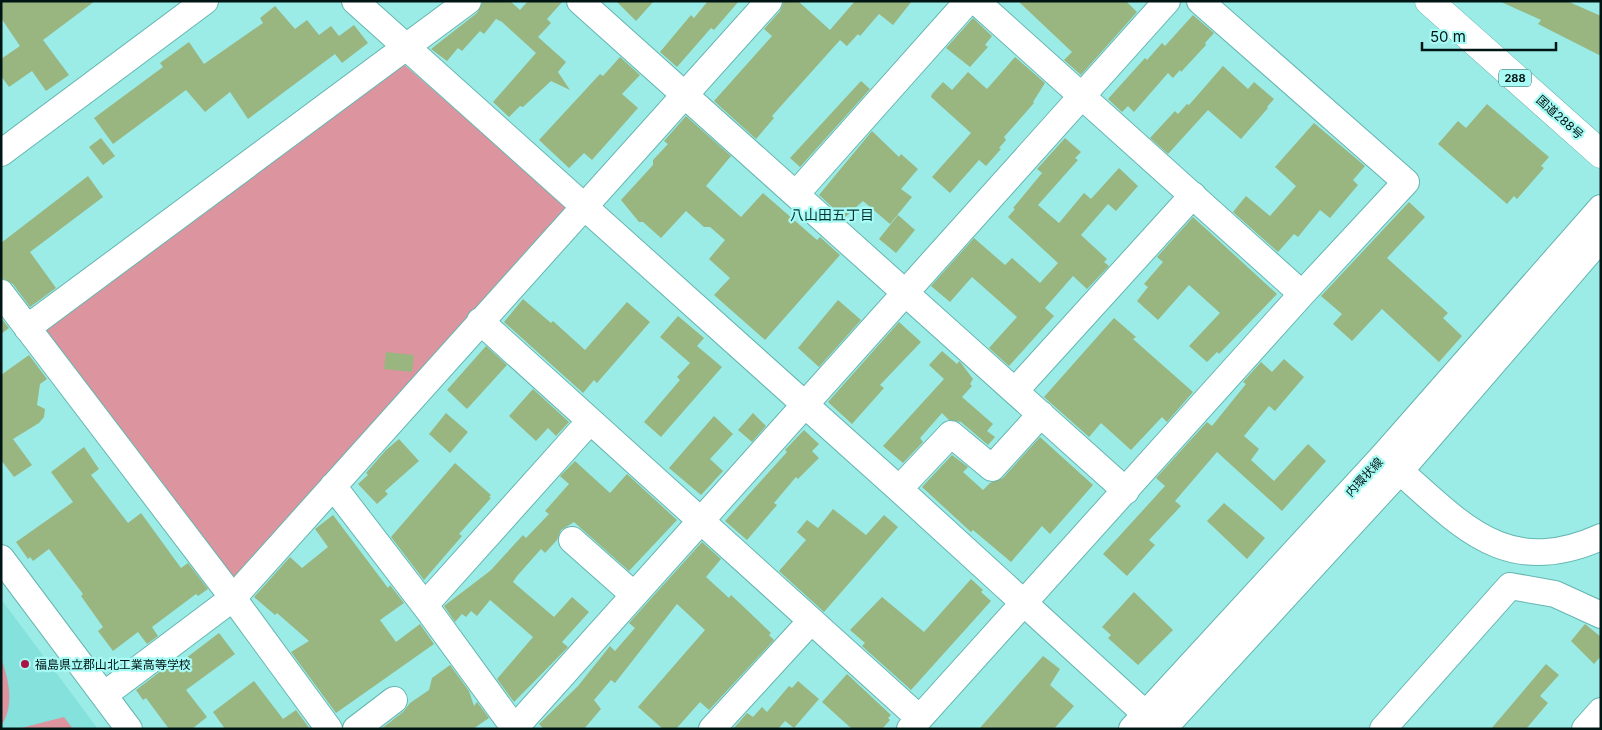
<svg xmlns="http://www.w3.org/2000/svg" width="1602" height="730" font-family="Inter,'Noto Sans JP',sans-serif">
	<rect width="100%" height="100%" fill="#9bece7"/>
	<path fill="#84e1dc" d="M1,599L98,729H1Z"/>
	<path fill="#dc959e" d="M400,61L573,212L231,580L43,328Z
		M1,658C9,680 15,706 1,726Z
		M64,717L73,729H21V728Z"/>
	<path fill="#99b580" d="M1,1H95L43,40L69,75L46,91L32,71L9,87L1,76V59L20,46L1,18Z
		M483,1H510L520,10L528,1H563L547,19L551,23L538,37L566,62L558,72L570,90L551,81L523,107L520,106L509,117L493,102L536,53L502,22L496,19L484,34L480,31L462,51L458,48L447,61L431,49L477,13Z
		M616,1H654L636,21Z
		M708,1H739L714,30L711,28L677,67L660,52L691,15L694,18Z
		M784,1H798L830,30L855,1H912L893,25L879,14L860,36L858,34L847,46L840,40L772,116L774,118L756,139L714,101L772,36L764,29L780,11Z
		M1018,1H1126L1137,12L1081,75L1064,60L1072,52Z
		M1499,1H1567L1601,16V56L1538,24L1541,20Z
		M275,6L295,29L307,20L319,35L331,26L339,36L354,25L368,43L342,63L335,54L248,119L230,92L205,112L186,90L113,144L94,118L163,67L160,63L189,42L204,64L263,23L260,18Z
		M1193,15L1214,33L1205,43L1206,45L1181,72L1180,70L1173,78L1168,73L1134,112L1128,106L1122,112L1108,99L1145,58L1147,60L1162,43L1165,46Z
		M973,18L992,36L985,45L988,47L970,67L946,48Z
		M620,57L640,75L622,94L638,108L592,160L584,153L569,168L539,140L600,74L603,76Z
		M1015,57L1045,83L1033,102L1034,103L1004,137L1006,140L999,148L1001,149L986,166L979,160L950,193L932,177L971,133L931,97L932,94L943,82L952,90L968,72L987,89Z
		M1223,66L1248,89L1254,82L1274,99L1267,107L1268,108L1241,139L1208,110L1168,154L1150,138L1175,111L1178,114L1187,104L1189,105Z
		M861,81L870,89L800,167L790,158Z
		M1487,104L1549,157L1541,166L1544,168L1517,199L1514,196L1507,204L1438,144L1458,121L1466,128Z
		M686,116L731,156L706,186L741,217L763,193L817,240L820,237L840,255L765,340L714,295L730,278L709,259L725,240L710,227H704L686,211L661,238L643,222H639L621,200L653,165V160L668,144L664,141Z
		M1314,123L1365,166L1353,180L1358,185L1330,218L1320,210L1298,237L1294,234L1278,252L1233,212L1246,196L1270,216L1296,186L1275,167Z
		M872,131L899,157L901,154L918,169L901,189L912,197L890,224L863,201L844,218L819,195Z
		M101,138L115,156L103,165L89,147Z
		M1065,138L1081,152L1075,158L1078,160L1038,205L1059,223L1084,193L1091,199L1119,168L1138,186L1116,211L1108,204L1081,235L1107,259L1104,262L1109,266L1087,289L1073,276L1045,308L1054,316L1009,366L989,348L1017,317L972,277L950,302L931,286L974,238L1005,265L1012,258L1040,283L1058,263L1008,217L1015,209L1013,208L1042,173L1037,169Z
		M88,176L103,197L30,252L56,288L30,307L13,284L1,278V243Z
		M1409,202L1425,217L1387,258L1448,313L1443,318L1462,336L1439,362L1382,309L1352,341L1333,324L1342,314L1321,296Z
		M898,215L915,230L896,253L879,239Z
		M1193,217L1277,294L1219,354L1217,352L1207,362L1189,346L1220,313L1189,285L1158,320L1137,301L1148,287L1144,284L1163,262L1157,257Z
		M523,299L551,323L553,321L585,350L627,302L650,322L597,383L594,380L583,393L504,322Z
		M838,300L861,320L819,367L798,348Z
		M678,316L704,338L697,346L722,367L661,437L644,422L680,380L677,377L690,363L660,337Z
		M1,318L9,328L1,334Z
		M1114,318L1136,337L1133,339L1193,392L1167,422L1162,417L1131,450L1101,423L1089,437L1044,397Z
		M899,322L921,342L880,385L884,388L852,424L828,402Z
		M486,346L507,365L467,409L447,390Z
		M942,351L957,364L959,361L961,363L973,379L970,384L972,386L962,397L993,424L987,431L995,437L988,445L961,422L949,420L942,413L920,438L923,442L903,463L883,446L944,379L929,365Z
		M386,352L414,355L412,372L384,369Z
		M29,355L47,379L40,384L37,405L45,409L44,417L39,423L13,439L32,465L14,477L1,460V375Z
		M1284,359L1304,377L1275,411L1269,406L1244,436L1259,449L1251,460L1274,481L1308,444L1326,461L1282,511L1217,452L1175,501L1181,506L1149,540L1155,545L1127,576L1103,554L1165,486L1156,478L1207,422L1212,426L1246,384L1243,382L1261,362L1272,372Z
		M533,389L569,422L556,436L548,428L536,441L509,416Z
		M446,413L468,432L450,453L429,434Z
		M753,413L766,426L752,442L738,430Z
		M714,416L733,434L710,459L723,471L701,495L669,468Z
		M804,430L819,444L812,451L819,458L798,479L796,477L774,503L777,505L747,540L725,521L787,452L785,450Z
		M1040,437L1093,485L1050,534L1042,526L1011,562L973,530L971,532L922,487L952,455L968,467L963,472L983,490L990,483L1003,478Z
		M399,439L419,461L385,491L388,494L377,504L358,484L368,475L366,473L386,450Z
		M84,447L99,469L91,475L128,523L141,513L181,568L188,563L208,589L198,596L196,594L152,627L158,636L147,644L138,632L113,651L98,631L103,627L81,596L83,594L49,549L33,561L30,557L28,559L16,542L73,502L51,472Z
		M575,461L610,493L627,474L677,520L629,571L574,522L561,530L557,540L545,553L541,549L517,576L513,582L554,617L572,597L589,612L562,642L568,647L514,702L497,679L533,637L490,600L477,616L471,611L466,617L462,614L455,622L444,606L490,571L523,535L526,538L549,514L545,511L569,484L560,476Z
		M455,463L491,495L489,497L491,498L459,534L462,536L424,580L391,537Z
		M1224,503L1265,538L1247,559L1207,521Z
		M833,509L866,535L884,515L898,527L824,612L779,571L806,540L797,532L807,520L818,528Z
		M333,515L388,588L390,585L404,603L380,620L396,642L420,624L434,644L336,713L291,652L309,641L277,613L275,615L254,597L290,557L302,568L328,547L315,529Z
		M702,542L721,559L706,577L729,598L731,595L747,610L771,633L769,635L774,640L709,710L700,702L676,729H663L638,707L705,630L677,604L615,683L611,680L594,700L601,709L584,729H544L539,724L578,686L610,646L615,651L635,628L629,623Z
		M971,579L983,590L981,592L991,601L911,690L862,646L865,643L850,630L882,597L924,632Z
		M1134,592L1173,630L1138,665L1108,638L1111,635L1102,627Z
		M1585,624L1601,637V656L1594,664L1571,641Z
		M219,633L235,654L186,690L207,717L192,729H169L146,698L143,700L136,690L170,664L173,668Z
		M1043,656L1060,669L1050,685L1074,706L1054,729H979Z
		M1546,664L1559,675L1540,696L1548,703L1526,729H1491Z
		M450,665L469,691L474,706L477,702L489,718L473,729H381L403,712L410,703L429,690L432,678Z
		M847,674L891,715L888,718L890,720L882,729H852L822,702Z
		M254,681L283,719L296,710L310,729H225L213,712Z
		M798,681L819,699L794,728L785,721L778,729L734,728L747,713L753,717L762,707L767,712L789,686L792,688Z"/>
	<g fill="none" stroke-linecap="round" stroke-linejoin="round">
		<defs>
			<path id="minor" d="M355,1L899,489L1162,729
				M580,1L1126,491
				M976,1L1302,294
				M1,153L205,1
				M796,194L968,1
				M1,293L233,598L329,729
				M480,321L919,718
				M27,328L468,1
				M1015,391L1193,195
				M1387,460C1457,519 1501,582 1601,537
				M333,486L429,611L515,729
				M899,489L951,434L992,468L1041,414
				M572,540L634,595
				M1,558L129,729
				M425,605L590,421
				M104,695L233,598L769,1
				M356,729L394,700
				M514,729L1167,1
				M712,729L811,621
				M910,729L1302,294L1406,182L1200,1
				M1132,729L1383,456L1601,208
				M1163,729L1400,471L1601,238
				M1383,729L1510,586L1555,594L1601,615
				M1585,729L1601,711"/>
			<path id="highway" d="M1429,1L1601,154"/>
		</defs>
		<use href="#minor" stroke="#65b5b1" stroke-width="28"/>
		<use href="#highway" stroke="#65b5b1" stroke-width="29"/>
		<use href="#minor" stroke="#fff" stroke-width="26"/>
		<use href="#highway" stroke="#fff" stroke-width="28"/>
	</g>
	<circle fill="#aa1644" stroke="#a8faf4" stroke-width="2" cx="25" cy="664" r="5"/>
	<g text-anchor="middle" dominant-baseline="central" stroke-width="4.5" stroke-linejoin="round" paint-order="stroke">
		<rect fill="#a8faf4" stroke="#325a58" stroke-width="1" x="1499" y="69.5" width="32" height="17" rx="4"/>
		<g font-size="11" font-weight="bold" fill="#001615">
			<text x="1515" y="78">288</text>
		</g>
		<g font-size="12" fill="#001615" stroke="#a8faf4">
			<text transform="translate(1560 117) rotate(42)">国道288号</text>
			<text transform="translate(1364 477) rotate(-47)">内環状線</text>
		</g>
		<g font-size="12" fill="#001615" stroke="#a8faf4" text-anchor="start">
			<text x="35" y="664">福島県立郡山北工業高等学校</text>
		</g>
		<g font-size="14" fill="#043331" stroke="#a8faf4">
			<text x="832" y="214">八山田五丁目</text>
		</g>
	</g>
	<rect width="1602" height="730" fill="none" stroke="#001615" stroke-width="5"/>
	<path d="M1422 42v8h134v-8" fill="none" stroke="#001615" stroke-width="2.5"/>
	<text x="1430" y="42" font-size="15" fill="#001615" stroke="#a8faf4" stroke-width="4" paint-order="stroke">50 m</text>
</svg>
